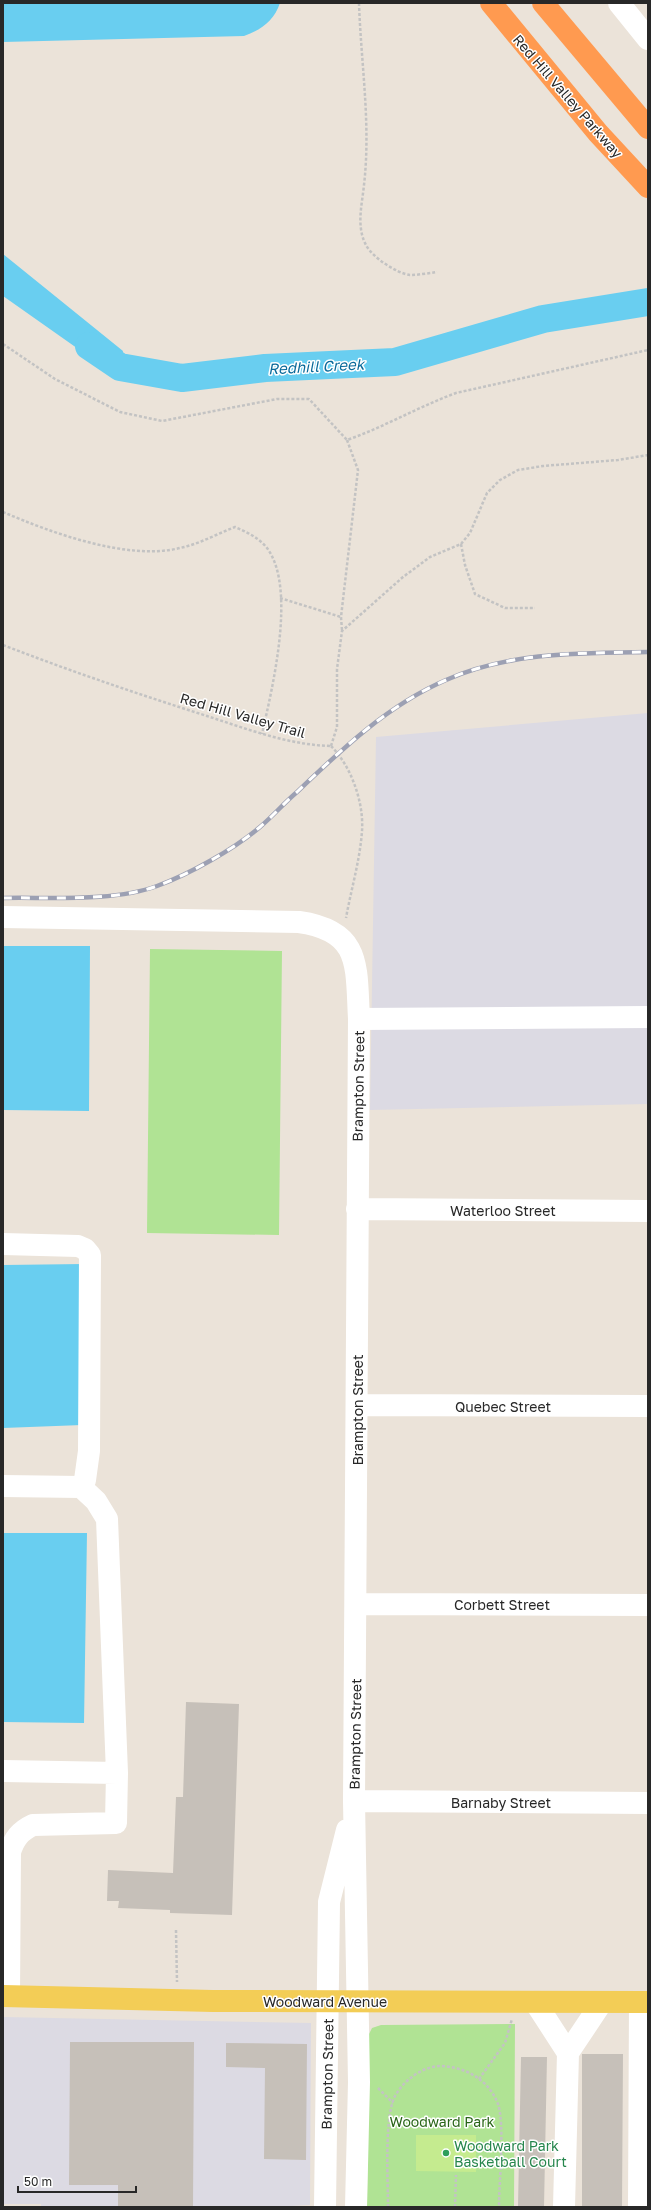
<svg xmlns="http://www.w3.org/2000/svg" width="651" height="2210" font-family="'Golos Text',sans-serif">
	<rect width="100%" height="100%" fill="#ebe3d9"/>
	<path fill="#dcdae3" d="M648,713V1104L370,1110L376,737Z
		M3,2017L311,2023L310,2205L273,2207H41V2204H3Z"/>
	<path fill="#b0e394" d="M150,949L282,951L279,1235L147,1233Z
		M515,2024L514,2207H367L369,2034L372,2028L381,2025Z"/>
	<path fill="#c5eb8f" d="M416,2135H476V2172L416,2171Z"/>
	<path fill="#69cef0" d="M3,3H280C274,21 261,30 244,36L3,42Z
		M3,254L123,351L118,377L3,296Z
		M3,946H90L89,1111L3,1110Z
		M84,1264L82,1425L3,1428V1265Z
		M3,1533H87L84,1723L3,1722Z"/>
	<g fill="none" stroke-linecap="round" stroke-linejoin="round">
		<path stroke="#69cef0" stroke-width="28" d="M89,346L120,367L182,378L265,368L395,362L543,319L648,302"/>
	</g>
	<path fill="#c6c0b9" d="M186,1702L239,1704L232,1915L170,1913V1910L118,1908L119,1901H107L108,1870L173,1873L176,1797H183Z
		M70,2042H194L193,2207H118V2185H69Z
		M226,2043L307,2044L306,2160L264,2159L265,2068L226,2067Z
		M582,2054H623L622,2207H582Z
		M521,2057H547L544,2207L518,2206Z"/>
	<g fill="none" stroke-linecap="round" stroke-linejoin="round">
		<path stroke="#c3c3c3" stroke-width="2.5" stroke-dasharray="3 2" stroke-linecap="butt" d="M359,3C361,64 371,124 364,185C362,205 356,226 366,245C372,257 396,273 410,275C419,275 429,273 437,272
			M3,344L55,379L120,412L162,421L277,399H309L347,440C384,427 418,407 456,393L648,350
			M3,512C52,533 128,561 180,548C199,544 217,534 235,527C247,532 259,538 267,548C297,588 272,689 262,734
			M461,544L465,565L475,594L505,608H535
			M280,598L341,617
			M342,630L341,617L358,470L347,440
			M3,645C70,671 138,694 207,716C247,729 289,745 331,746
			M331,746L337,727V669L342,631L403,577L430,557L461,544L470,533L487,493L500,480L518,470L543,466L618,460L648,455
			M331,746C351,766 364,802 362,831C360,860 351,890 346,918
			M176,1930L177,1982
			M479,2079L505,2043L512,2019
			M378,2088L393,2103
			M388,2207C388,2181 384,2117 395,2096C404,2080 423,2066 441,2066C466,2067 489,2080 498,2104C505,2125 499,2182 499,2207
			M455,2207L456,2175"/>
		<path stroke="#fff" stroke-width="22" d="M619,3L648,39
			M3,917L299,922C362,931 356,966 359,1019L354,1801L359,2082L356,2207
			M359,1019L648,1017
			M357,1209L648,1211
			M3,1244L78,1246L85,1249L90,1255L89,1451L85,1480L81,1487
			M358,1405L648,1406
			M3,1486L81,1487L96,1501L107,1519L117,1773L3,1771
			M357,1604L648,1605
			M354,1801L648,1803
			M9,1996L10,1852C14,1839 20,1831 33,1825L116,1823L117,1773
			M535,2002L568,2053
			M325,2207L329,1902L347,1830
			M564,2207L568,2053L602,2002
			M639,2207L640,2002"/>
		<path stroke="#f3cd56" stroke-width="22" d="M3,1996L213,2001L648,2002"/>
		<path stroke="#ff9a50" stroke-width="22" d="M491,3L598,133L648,187
			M543,3L648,128"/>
		<defs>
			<path id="rail" d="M3,898C49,897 114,902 157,886C190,874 234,849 260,827C273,816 284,803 297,792C342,749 388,705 446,680C509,652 580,653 648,652"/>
		</defs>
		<use href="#rail" stroke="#9ca0b3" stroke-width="4.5"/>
		<use href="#rail" stroke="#fff" stroke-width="3" stroke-dasharray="9" stroke-linecap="butt"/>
	</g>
	<circle fill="#2e9e5b" stroke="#fff" stroke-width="1.5" cx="446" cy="2153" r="4"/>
	<g text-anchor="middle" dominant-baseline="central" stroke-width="3" stroke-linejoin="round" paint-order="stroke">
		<g font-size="14" fill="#282828" stroke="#fff">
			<text transform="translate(568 96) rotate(49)">Red Hill Valley Parkway</text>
			<text transform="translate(243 715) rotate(16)">Red Hill Valley Trail</text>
			<text transform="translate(358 1086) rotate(-89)">Brampton Street</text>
			<text x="503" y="1210">Waterloo Street</text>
			<text x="503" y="1406">Quebec Street</text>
			<text transform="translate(357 1410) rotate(-90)">Brampton Street</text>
			<text x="502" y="1604">Corbett Street</text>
			<text transform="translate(355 1734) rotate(-89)">Brampton Street</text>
			<text x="501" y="1802">Barnaby Street</text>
			<text x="325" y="2001">Woodward Avenue</text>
			<text transform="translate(327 2074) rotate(-89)">Brampton Street</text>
		</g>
		<g font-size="14" fill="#296518" stroke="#fff">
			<text x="442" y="2121">Woodward Park</text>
		</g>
		<g font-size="14" fill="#27864d" stroke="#fff" text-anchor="start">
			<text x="454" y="2145">Woodward Park<tspan x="454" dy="16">Basketball Court</tspan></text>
		</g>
		<g font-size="15" font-style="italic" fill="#0a6a9a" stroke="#fff">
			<text transform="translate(316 366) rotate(-3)">Redhill Creek</text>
		</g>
	</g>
	<rect width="651" height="2210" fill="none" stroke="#282828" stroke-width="8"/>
	<path d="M18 2186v6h118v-6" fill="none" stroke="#282828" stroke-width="2"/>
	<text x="24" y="2186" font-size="12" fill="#282828" stroke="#ffffff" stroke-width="3" paint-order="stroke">50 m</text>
</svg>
